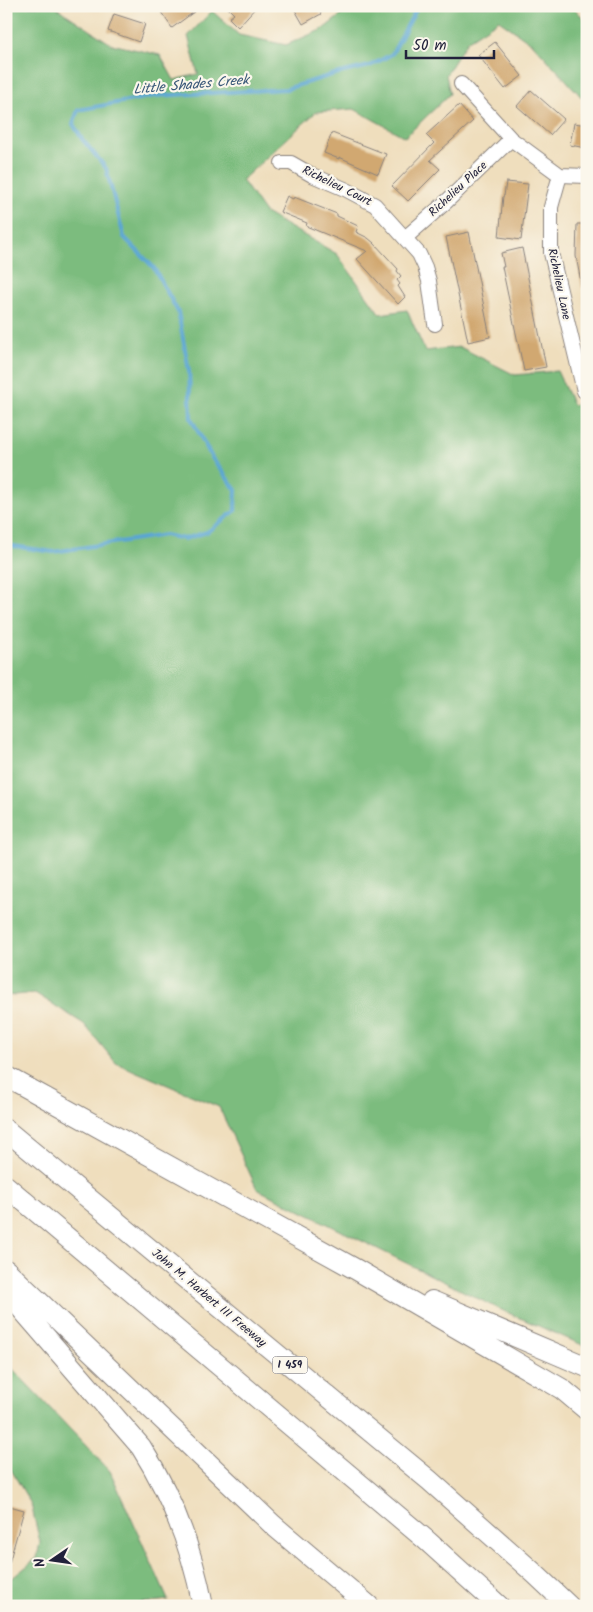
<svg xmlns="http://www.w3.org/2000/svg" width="593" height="1612" font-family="Kalam,sans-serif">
	<rect width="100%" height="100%" fill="#fbf7ec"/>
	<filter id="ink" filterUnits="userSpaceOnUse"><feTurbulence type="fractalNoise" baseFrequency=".02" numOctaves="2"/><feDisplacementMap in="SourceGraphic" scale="10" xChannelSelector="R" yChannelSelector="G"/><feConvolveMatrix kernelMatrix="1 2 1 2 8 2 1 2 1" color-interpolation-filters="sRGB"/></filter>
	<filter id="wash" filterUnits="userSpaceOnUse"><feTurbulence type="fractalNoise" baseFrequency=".0096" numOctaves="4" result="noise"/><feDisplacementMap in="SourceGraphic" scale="20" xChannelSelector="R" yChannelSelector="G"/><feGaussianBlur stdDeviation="1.12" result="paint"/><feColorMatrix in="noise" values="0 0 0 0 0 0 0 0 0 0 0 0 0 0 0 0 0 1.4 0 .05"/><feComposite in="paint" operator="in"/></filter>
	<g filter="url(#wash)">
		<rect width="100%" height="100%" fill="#efdebd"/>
		<path fill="#7cbc7e" stroke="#4f6f5c" d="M6,6H54L111,44L160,55L174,80L198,74L188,36L212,11L239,35L286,45L323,29L353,6H572L587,22V103L534,45L499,20L467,41L446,75L450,94L405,137L354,109L316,112L242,180L265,213L337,254L380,314L407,310L425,351L460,347L515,375L557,371L573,405L587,401V1347L497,1308L257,1189L219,1107L116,1063L84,1024L35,993L6,996Z
			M6,1362L110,1471L168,1600L117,1606H6V1583L37,1558L40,1542L31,1504L6,1461Z"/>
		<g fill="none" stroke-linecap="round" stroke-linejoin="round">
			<path stroke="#5aa6d3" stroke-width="4" d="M6,545L53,552L165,535L184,539L207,532L235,511L236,490L212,458L191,418L189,371L178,312L154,268L124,237L106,168L82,139L73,124L78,110L155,96L286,89L335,74L370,66L392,54L418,6"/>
		</g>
		<g id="blocks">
			<path fill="#d1a871" d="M169,6H202L172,28L161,12Z
				M226,6H257L238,27L229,18L234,14Z
				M302,6H317L321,14L303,24L295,10Z
				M114,14L145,24L139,42L108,31Z
				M495,42L522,76L505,89L478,55Z
				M531,90L564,119L550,135L517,106Z
				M459,105L473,121L430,160L440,169L408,201L392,186L434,143L426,135Z
				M574,123L587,125L586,148L570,145Z
				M332,133L386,154L378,174L339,157V159L324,153Z
				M506,182L528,184L521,240L499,237L503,196H504Z
				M287,196L293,199L294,197L337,214V216L358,226L356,232L368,238L374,243L398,269L397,271L401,276L397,280L400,284L398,286L405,297L398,304L357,259L367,251L318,231L306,226L307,223L280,212Z
				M577,224H587V288H582L576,256Z
				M469,232L490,337L468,342L446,237Z
				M522,248L546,367L524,371L502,267H504L501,253Z
				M6,1505L24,1510L9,1563L6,1562Z"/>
		</g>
	</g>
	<g filter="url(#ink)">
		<use href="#blocks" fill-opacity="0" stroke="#88807c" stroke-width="1"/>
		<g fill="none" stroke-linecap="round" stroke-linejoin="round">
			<defs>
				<path id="minor" d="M461,84L511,139L560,175L587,176
					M282,163H291L312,175L347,190L375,205L419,254L425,267L429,281L435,324
					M560,175L551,207V253L584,391
					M405,238L446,202L511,139"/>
				<path id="highway" d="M6,1076L357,1270L562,1389L587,1410
					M6,1130L429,1480L534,1573L569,1606
					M6,1186L425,1539L499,1606
					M6,1270L273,1525L369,1606
					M6,1291L141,1447C172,1496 192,1549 203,1606
					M432,1301L587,1367"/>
			</defs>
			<use href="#minor" stroke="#88807c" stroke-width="16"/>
			<use href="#highway" stroke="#88807c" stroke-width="22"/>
			<use href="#minor" stroke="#fff" stroke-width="14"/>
			<use href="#highway" stroke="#fff" stroke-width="20"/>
		</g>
	</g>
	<g text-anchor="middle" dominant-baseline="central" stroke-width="4.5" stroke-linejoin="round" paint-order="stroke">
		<rect fill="#fbf7ec" stroke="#636270" stroke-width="1" x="272.5" y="1356.5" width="35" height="17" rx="4"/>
		<g font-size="11" font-weight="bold" fill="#22223b">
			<text x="290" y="1365">I 459</text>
		</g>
		<g font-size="12" fill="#22223b" stroke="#fbf7ec">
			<text transform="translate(337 186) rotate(26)">Richelieu Court</text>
			<text transform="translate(458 189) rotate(-43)">Richelieu Place</text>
			<text transform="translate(559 284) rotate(78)">Richelieu Lane</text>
			<text transform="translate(209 1298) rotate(40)">John M. Harbert III Freeway</text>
		</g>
		<g font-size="14" font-style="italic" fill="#385778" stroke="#fbf7ec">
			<text transform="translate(191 85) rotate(-5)">Little Shades Creek</text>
		</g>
	</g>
	<rect width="593" height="1612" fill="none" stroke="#fbf7ec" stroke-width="25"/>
	<g transform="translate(52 1560) rotate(257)" stroke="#fbf7ec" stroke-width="4" paint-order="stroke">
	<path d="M0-4L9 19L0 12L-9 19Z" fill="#22223b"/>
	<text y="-8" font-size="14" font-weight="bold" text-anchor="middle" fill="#22223b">N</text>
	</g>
	<path d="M406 50v8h88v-8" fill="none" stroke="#22223b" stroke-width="2.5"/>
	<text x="413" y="50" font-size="15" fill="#22223b" stroke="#fbf7ec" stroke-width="4" paint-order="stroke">50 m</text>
</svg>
